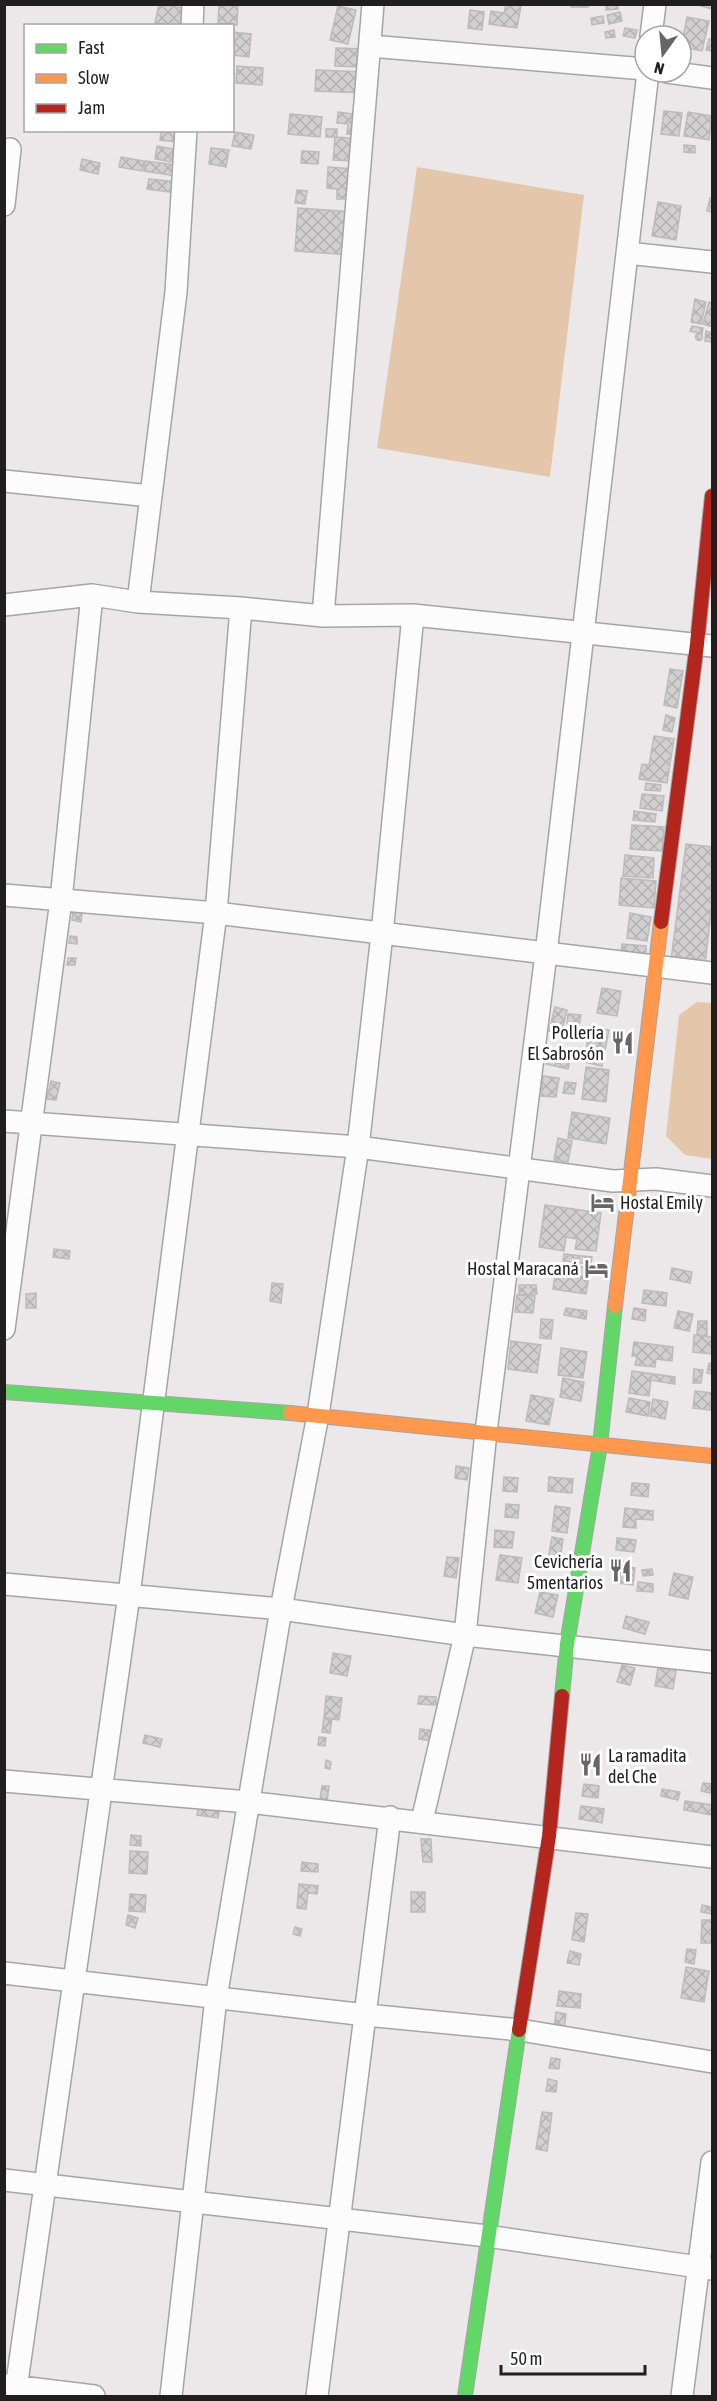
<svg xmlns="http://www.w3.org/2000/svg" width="717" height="2401" font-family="'Asap Condensed',sans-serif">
	<defs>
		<pattern id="building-cross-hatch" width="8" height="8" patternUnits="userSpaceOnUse" patternTransform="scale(1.5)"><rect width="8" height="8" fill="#d2cfd0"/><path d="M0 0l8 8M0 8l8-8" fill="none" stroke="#b4b1b2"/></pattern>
	</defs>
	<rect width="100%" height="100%" fill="#ece8e9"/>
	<path fill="#e4c6ab" d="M417,167L584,195L550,477L377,448Z
		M697,1002L712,1003V1159L685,1155L666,1136L679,1015Z"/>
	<path fill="url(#building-cross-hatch)" stroke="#bdbabb" stroke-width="1.5" d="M159,4L183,8L180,26L155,23Z
		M219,4H238L237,25L218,23Z
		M506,4L521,6L517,28L489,24L491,11L504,13Z
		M571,4H588V7H571Z
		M606,4H617L618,9L606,10Z
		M694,4H712V9Z
		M338,6L356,10L348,44L330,40Z
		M470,10L484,12L482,30L468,28Z
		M620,12L622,21L609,24L607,15Z
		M603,16L604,23L592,25L591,18Z
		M687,17L709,21L702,51L681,47Z
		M625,28L637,30L635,38L623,36Z
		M614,30L615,37L606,38L605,32Z
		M232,32L251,34L249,57L232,55Z
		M709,39L712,40V51L706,50Z
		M336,48L366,49L365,67L335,66Z
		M237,66L263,68L262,85L236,83Z
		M316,70L366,72L365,93L315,91Z
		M664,111L682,113L679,136L661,134Z
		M338,112L359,115L357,135L347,134L348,124L337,123Z
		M688,112L712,116L709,140L684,136Z
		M290,114L322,117L320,137L288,134Z
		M326,129H337V137H326Z
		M161,130H178L177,142L160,140Z
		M235,132L254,135L251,149L232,146Z
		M335,137L350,138V146H358L357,161L333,160Z
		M684,145L695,146V153L684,152Z
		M157,146L174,149L171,162L155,159Z
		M211,148L229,150L226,167L209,164Z
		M302,151L319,152L318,164L301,163Z
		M121,157L144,161L142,171L119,167Z
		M82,159L100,163L98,174L80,170Z
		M145,161L177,165L176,176L144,171Z
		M328,167L354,169L352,199H337V189L327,188Z
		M149,179L178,182L177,193L147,189Z
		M297,190L307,191L305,204L295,203Z
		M710,198L712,199V212L707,211Z
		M658,202L681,206L676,240L652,236Z
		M298,208L354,212L351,255L295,251Z
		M695,299L706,302L701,324L691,322Z
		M709,302L712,303V327L703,324Z
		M692,326L703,328L702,334L690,331Z
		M706,331L712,333V342L705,341Z
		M695.5 337a3.5 3.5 0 1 1 7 0a3.5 3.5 0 1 1-7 0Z
		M670,669L683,671L677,708L664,705Z
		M666,715L675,718L672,732L663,730Z
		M654,736L674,739L667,783L639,779L642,764L649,765Z
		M646,783L661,785L660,791L645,790Z
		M642,794L664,796L662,811L640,808Z
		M634,811L656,814L655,822L633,820Z
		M632,825L664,827L662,851L630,849Z
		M686,844L712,847V903L705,964L671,960Z
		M625,855L654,858L653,878L623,876Z
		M621,878L656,881L654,908L619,905Z
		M73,912L82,913L81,922L72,920Z
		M630,913L651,917L647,941L627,938Z
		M70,936L77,937V944L69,943Z
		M622,944L646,946V956L621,954Z
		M68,958H76L75,965H67Z
		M602,988L621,991L617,1016L597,1013Z
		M555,1007L567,1010L561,1034L549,1031Z
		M568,1014L581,1015L579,1025L567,1024Z
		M590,1026L609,1030L602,1066L584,1062Z
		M549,1053L571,1057L568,1069L546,1064Z
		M586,1067L609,1070L606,1102L582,1099Z
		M543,1076L559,1078L556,1097L541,1096Z
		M51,1081L60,1083L56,1100L47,1099Z
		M565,1082L576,1083L574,1094L563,1093Z
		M572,1112L610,1118L606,1144L568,1138Z
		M558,1138L572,1141L568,1162L554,1160Z
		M545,1205L601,1213L596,1251L575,1249L577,1239L566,1237L564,1251L539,1247Z
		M54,1249L70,1251L69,1259L53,1257Z
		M564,1254L592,1257L591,1264L563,1261Z
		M566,1265L590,1268L586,1294L553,1289L555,1275L564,1277Z
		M672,1268L692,1272L690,1283L670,1279Z
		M272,1283L283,1284L281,1303L270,1301Z
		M519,1285H536L537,1294L519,1295Z
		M644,1290L667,1293L666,1306L642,1303Z
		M36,1293V1308H26V1294Z
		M517,1295L535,1296L533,1313L515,1312Z
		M566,1308L587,1311L586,1319L564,1315Z
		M634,1308L646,1310L645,1321L632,1319Z
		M678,1311L693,1314L689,1331L674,1328Z
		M541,1319L553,1320L551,1339L540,1338Z
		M698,1321H707V1336L697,1335Z
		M694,1335L712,1337V1354L693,1352Z
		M511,1341L541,1345L537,1373L508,1369Z
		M634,1342L673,1347L672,1361L656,1359L655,1367L635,1365L637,1356H632Z
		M561,1348L587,1352L583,1378L558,1375Z
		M709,1363L712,1364V1374L707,1373Z
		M694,1369L703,1370L701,1383H693Z
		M632,1371L675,1377V1384L651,1380L649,1396L629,1393Z
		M563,1378L584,1382L581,1401L560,1397Z
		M695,1391L712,1393L710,1410L693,1408Z
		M531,1395L554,1399L549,1425L526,1421Z
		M629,1398L650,1402L648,1416L626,1412Z
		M653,1399L668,1402L665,1419L650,1416Z
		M456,1466L469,1468L467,1480L455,1478Z
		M504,1477L518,1478L517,1492L503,1491Z
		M549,1477L573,1479L572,1493L548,1491Z
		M632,1483L649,1484L648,1497L631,1495Z
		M506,1504L519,1505L518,1518L505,1517Z
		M555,1506L570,1508L567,1533L552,1531Z
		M625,1508L653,1511V1520L636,1519V1528L623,1527Z
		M495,1530L514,1532L512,1548L494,1547Z
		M552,1537L563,1539L560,1561L548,1559Z
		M617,1538L636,1540L634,1552L616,1550Z
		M500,1555L522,1558L518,1583L496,1580Z
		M447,1557L459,1558L456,1578L444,1576Z
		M621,1566L635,1568L633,1585L619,1583Z
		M652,1569L653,1575L643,1576L642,1570Z
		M674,1573L693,1577L688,1599L669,1595Z
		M638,1582L653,1584V1592L637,1591Z
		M540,1592L558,1595L553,1617L535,1613Z
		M626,1616L649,1622L645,1634L623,1628Z
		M333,1653L351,1656L347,1676L330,1673Z
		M622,1665L635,1668L630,1685L617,1682Z
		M658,1668L676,1671L673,1689L655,1686Z
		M326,1696L342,1698L339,1720L324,1718Z
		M419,1696L436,1697V1705L418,1704Z
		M324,1718L332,1719L330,1733L322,1732Z
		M420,1729L435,1731L434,1741L419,1739Z
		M145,1735L162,1739L160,1747L143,1743Z
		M319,1737L326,1738L325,1746L318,1745Z
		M326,1760L331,1762L330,1769L325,1768Z
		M703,1783L712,1784L710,1793L701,1791Z
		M584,1784L599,1786L598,1798L582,1796Z
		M322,1786H329L327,1801L320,1800Z
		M662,1789L680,1792L678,1800L661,1796Z
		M685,1801L712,1805V1815L684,1810Z
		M199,1805L220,1808L218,1818L197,1815Z
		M581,1806L604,1809L602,1823L579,1819Z
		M131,1835L141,1836V1846L130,1845Z
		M421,1839H431L432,1862H423Z
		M130,1851L148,1852L147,1874L129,1873Z
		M302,1862L318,1864V1872L301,1871Z
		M299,1884L318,1886L317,1894L308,1893L306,1909L297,1908Z
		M411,1892H425V1912H411Z
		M130,1894L146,1895L145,1912L129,1911Z
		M702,1905L712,1907V1914L701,1912Z
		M576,1913L588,1914L584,1942L572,1940Z
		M128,1915L138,1918L135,1928L126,1925Z
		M702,1920H712V1943H701Z
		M295,1927L302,1929L300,1936L293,1934Z
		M687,1949L696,1950L694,1964L685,1962Z
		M570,1951L581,1954L579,1965L567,1963Z
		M686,1967L709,1971L704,2002L681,1998Z
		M559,1991L581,1994L580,2008L557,2006Z
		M556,2012L566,2014L564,2030L554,2029Z
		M551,2058L560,2059L559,2069L549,2068Z
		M548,2079L557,2081L556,2092L546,2091Z
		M542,2112L552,2113L547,2151L536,2149Z"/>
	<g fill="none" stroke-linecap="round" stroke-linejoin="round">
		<defs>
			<path id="street" d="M192,26L193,4
				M651,36L655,4
				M370,46L645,69
				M667,72L712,78
				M4,205L10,149
				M627,253L712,262
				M4,481L151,496
				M138,602L176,292L186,130
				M4,605L92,595L138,602L241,608L323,616L413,615L712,646
				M323,616L373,4
				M4,895L216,913L712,973
				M4,1121L358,1147L613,1181L656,1179L712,1186
				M4,1329L61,900L92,595
				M4,1584L281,1609L465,1635L712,1662
				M4,1781L248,1802L712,1857
				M422,1821L465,1635L486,1432L546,954L648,72
				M4,1973L366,2015L520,2030L712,2062
				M4,2180L487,2236L712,2269
				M4,2385L94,2396
				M15,2396L129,1595L216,913L241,608
				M171,2396L216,1998L281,1609L318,1415L358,1147L382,934L413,615
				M317,2396L390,1817
				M682,2396L712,2162"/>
			<path id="fast" d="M4,1392L290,1413
				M562,1696L567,1644L600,1445L615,1306
				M465,2396L519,2030"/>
			<path id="slow" d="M615,1306L661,922
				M290,1413L712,1456"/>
			<path id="jam" d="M661,922L697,644L712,496
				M519,2030L549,1836L562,1696"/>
		</defs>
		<use href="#street" stroke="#a6a4a4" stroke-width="24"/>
		<use href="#fast" stroke="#a6a4a4" stroke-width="16"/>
		<use href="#slow" stroke="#a6a4a4" stroke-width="16"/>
		<use href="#jam" stroke="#a6a4a4" stroke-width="16"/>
		<use href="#street" stroke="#fcfcfc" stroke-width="21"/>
		<use href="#fast" stroke="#63d668" stroke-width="14"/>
		<use href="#slow" stroke="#ff974d" stroke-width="14"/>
		<use href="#jam" stroke="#b3261e" stroke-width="14"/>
	</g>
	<defs>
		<symbol id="restaurant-bare" viewBox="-9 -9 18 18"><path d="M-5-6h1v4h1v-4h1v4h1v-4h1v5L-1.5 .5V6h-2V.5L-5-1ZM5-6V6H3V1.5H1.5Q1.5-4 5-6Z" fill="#676565" stroke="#fff" stroke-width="2.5" paint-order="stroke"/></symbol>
		<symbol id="hotel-bare" viewBox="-9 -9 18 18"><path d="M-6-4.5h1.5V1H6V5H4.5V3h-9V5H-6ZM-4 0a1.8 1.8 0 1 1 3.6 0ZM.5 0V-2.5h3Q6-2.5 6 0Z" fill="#676565" stroke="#fff" stroke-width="2.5" paint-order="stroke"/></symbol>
	</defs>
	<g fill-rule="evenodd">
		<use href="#restaurant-bare" x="606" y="1026" width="33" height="33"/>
		<use href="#hotel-bare" x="586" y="1186" width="33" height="33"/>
		<use href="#hotel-bare" x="580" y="1252" width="33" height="33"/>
		<use href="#restaurant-bare" x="604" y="1554" width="33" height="33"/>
		<use href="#restaurant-bare" x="574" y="1748" width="33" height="33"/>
	</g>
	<g text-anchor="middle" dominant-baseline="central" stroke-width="6" stroke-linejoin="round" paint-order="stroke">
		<g font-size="18" fill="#201e1e" stroke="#fff" text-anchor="end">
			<text x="604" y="1032">Pollería<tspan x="604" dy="21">El Sabrosón</tspan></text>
			<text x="620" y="1202" text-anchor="start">Hostal Emily</text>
			<text x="579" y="1268">Hostal Maracaná</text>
			<text x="603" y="1561">Cevichería<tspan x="603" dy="21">5mentarios</tspan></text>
			<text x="608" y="1755" text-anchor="start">La ramadita<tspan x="608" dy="21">del Che</tspan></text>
		</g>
	</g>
	<rect width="717" height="2401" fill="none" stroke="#201e1e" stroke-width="12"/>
	<rect x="24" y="24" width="210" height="108" fill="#ffffff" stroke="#a6a5a5" stroke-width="1.5"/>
	<rect x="36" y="44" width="30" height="9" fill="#63d668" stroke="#a6a5a5" stroke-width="1.5"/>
	<text x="78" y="54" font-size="18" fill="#201e1e">Fast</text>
	<rect x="36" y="74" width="30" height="9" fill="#ff974d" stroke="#a6a5a5" stroke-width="1.5"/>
	<text x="78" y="84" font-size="18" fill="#201e1e">Slow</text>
	<rect x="36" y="104" width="30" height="9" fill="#b3261e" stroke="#a6a5a5" stroke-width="1.5"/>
	<text x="78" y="114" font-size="18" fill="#201e1e">Jam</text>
	<g transform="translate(663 54) rotate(195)"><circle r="28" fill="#ffffff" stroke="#a6a5a5" stroke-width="1.5"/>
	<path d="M0-4.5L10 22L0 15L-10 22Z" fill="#676565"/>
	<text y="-9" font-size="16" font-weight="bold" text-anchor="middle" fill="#201e1e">N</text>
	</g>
	<path d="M501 2365v9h144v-9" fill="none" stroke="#201e1e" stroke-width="3"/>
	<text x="510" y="2365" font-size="18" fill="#201e1e" stroke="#ffffff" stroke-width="4.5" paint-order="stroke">50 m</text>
</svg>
